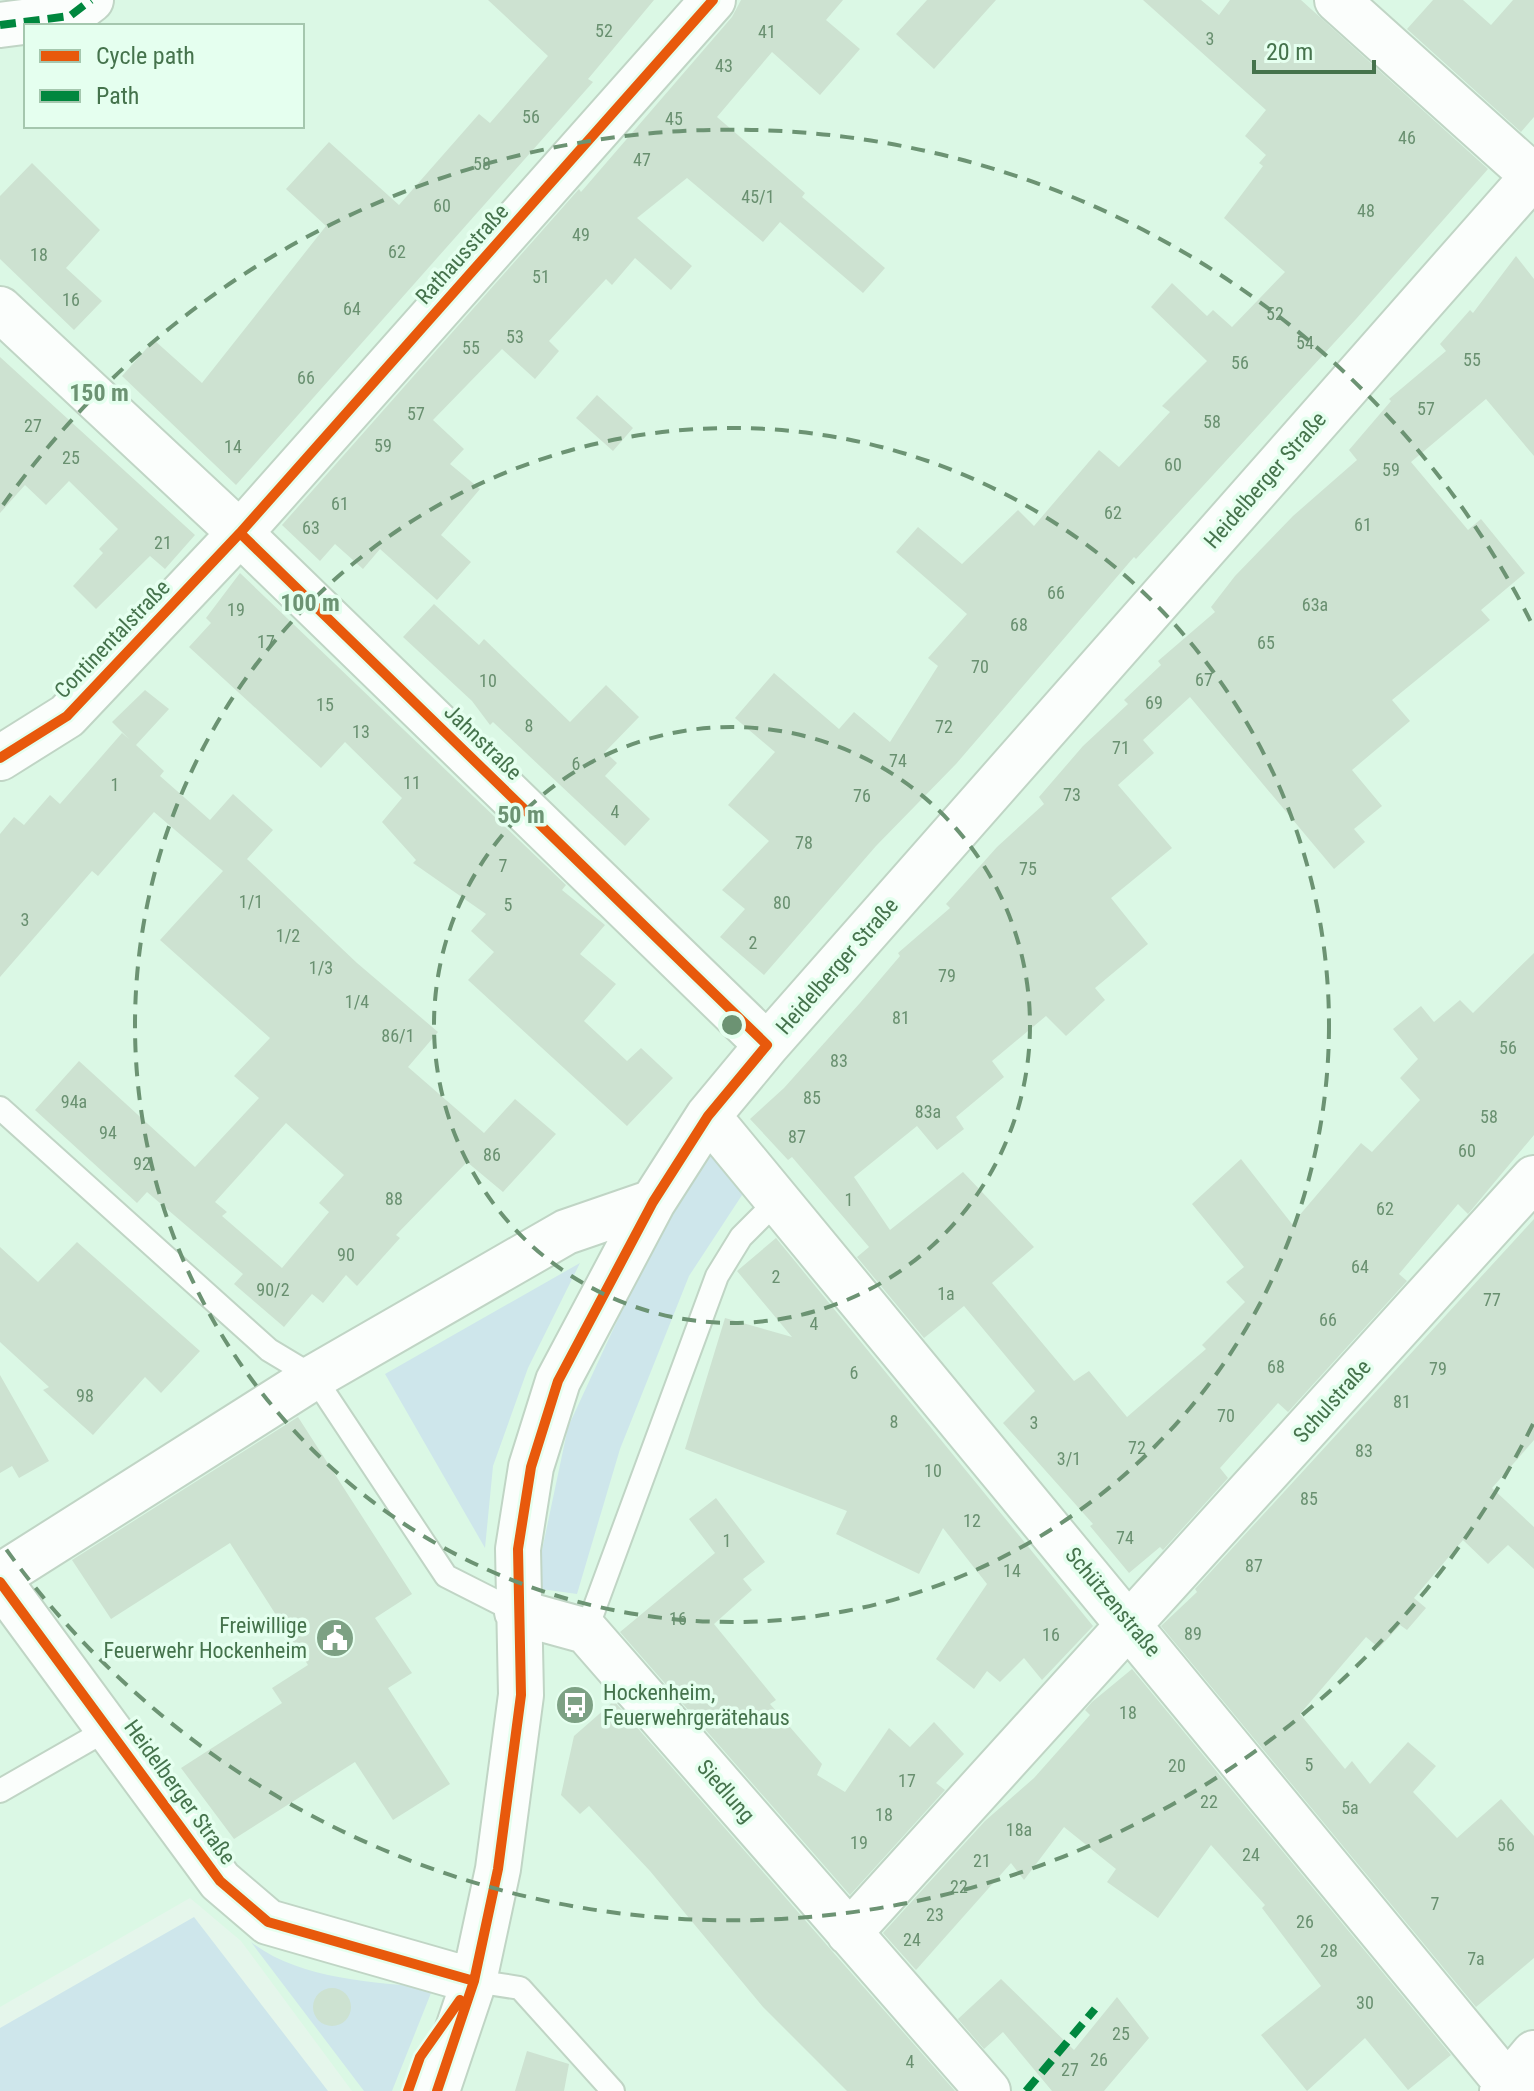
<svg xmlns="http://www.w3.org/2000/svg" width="1534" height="2091" font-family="'Roboto Condensed',sans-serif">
	<rect width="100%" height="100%" fill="#e5f6eb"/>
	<path fill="#dbf8e5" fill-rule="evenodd" d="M0,0H1534V2091H352L241,1941L190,1898L0,2007ZM26,26H302V126H26Z"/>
	<path fill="#cee6eb" d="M708,1147L746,1189L689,1276L620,1449L577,1594L534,1588L568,1427L636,1280Z
		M580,1263L528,1368L493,1466L485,1548L385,1374Z
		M194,1917L328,2091H0V2028Z
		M251,1942C300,1980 373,1982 433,1988L392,2091H364Z"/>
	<path fill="#cde2d1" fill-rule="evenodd" d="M488,0H654L588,79L593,82L236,485L122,376L154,340L202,383L326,226L286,189L329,142L399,205L479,114L490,123L548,56Z
		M741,0H843L826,20L860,49L820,95L772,52L717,117L805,193L802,197L885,268L863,293L780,222L763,242L687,178L637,218L692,266L671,290L635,258L612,285L606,279L549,341L559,351L535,379L502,349L433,420L464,449L450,464L480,489L441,535L471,562L437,600L380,549L363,569L335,544L320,561L282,525L579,189L581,192L732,17Z
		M927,0H996L934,69L896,34Z
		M1143,0H1201L1219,15L1230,0H1301L1488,169L1356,319L1136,559L1134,557L956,764L876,846L764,975L720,937L745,909L722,890L769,841L728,805L775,752L735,718L774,673L839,729L854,712L890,742L938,666L928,658L967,614L896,552L918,527L962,564L1018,510L1034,526L1099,450L1119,467L1170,412L1162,406L1207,361L1151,307L1172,283L1207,316L1213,310L1232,327L1285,272L1224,218L1263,166L1259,163L1266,155L1245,136L1266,110Z
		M1433,0H1463L1491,25L1513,0H1534V117L1521,132L1407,29Z
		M32,163L100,230L66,268L102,301L74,330L0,259V196Z
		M1516,256L1534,279V456L1486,399L1411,462L1468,530L1481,519L1525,573L1481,610L1490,620L1392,700L1410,721L1352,770L1382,806L1354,829L1365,842L1334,869L1190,697L1143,740L1154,753L1118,785L1172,848L1111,898L1148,944L1095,988L1105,1000L1066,1036L1046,1016L992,1061L1004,1077L956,1117L964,1129L937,1150L917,1126L854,1177L890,1230L963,1172L1034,1247L992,1283L1074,1381L1089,1371L1127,1417L1206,1349L1202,1345L1245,1302L1226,1282L1244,1267L1192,1204L1241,1159L1292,1224L1361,1143L1372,1152L1420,1100L1400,1078L1418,1059L1393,1029L1421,1006L1434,1022L1460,1000L1473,1013L1534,953V1135L1468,1214L1458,1204L1399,1274L1407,1281L1288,1412L1278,1403L1220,1468L1228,1478L1163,1550L1160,1547L1129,1573L1090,1526L1093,1524L1003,1423L1035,1391L964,1306L924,1338L857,1257L869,1247L792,1157L788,1160L750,1119L784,1088L860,1003L900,956L898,953L950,908L946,904L997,847L1044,804L1039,797L1083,746L1128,704L1124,700L1161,665L1158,661L1215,612L1211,607L1235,576L1293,516L1357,460L1349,450L1391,401L1389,399L1446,351L1440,344L1470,310L1473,313Z
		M0,357L195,535L165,569L150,556L96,609L73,586L103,553L99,549L118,529L69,481L46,505L25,485L0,513Z
		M597,395L633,428L613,451L576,418Z
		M240,573L566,885L562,890L605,925L580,954L616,984L584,1021L627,1061L641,1048L673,1078L627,1126L468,980L494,952L471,931L486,914L413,863L416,860L382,822L402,798L345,742L321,768L189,647L211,623L206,618Z
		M434,604L479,645L484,639L570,722L606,685L639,717L605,752L617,763L605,776L650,819L625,846L493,722L490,725L472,701L403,637Z
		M145,690L169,709L136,745L164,771L160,776L210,820L233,794L273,830L247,859L357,963L438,1032L408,1067L484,1133L515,1099L556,1134L503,1192L467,1162L396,1235L400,1238L357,1286L346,1275L323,1303L312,1294L284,1327L234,1284L243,1274L147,1192L137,1203L35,1110L79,1061L195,1167L259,1098L234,1076L270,1038L160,940L223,871L154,812L98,876L92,871L0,977V834L14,817L24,825L50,795L60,804L122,733L129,739L112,722ZM286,1123L344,1175L319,1203L329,1212L282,1268L222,1216L227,1212L215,1202Z
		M1534,1219V1440L1492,1488L1534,1527V1569L1508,1545L1488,1564L1463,1540L1414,1598L1426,1608L1407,1630L1400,1625L1379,1648L1366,1637L1300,1714L1345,1769L1352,1761L1370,1784L1408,1742L1436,1766L1413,1792L1457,1838L1501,1799L1534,1836V1958L1476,2007L1161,1626L1197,1592L1195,1589Z
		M776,1238L1093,1626L1042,1680L1024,1658L1000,1682L987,1671L974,1689L936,1659L987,1584L943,1528L919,1574L836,1534L847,1511L685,1449L725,1318L792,1337L737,1271Z
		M77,1242L200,1351L161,1393L145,1377L93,1435L43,1390L49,1387L0,1342V1247L38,1282Z
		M0,1375L49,1461L19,1478L12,1466L0,1473Z
		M298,1417L412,1594L375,1618L412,1673L388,1688L450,1784L393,1820L355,1762L234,1839L181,1768L282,1703L272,1688L308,1665L230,1543L111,1619L72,1560Z
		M716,1498L765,1562L743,1579L752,1590L714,1624L776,1700L770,1704L822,1764L817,1775L845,1792L889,1728L910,1747L934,1722L964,1754L936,1783L945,1790L850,1895L620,1632L715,1553L689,1519Z
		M1132,1669L1451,2055L1408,2090L1365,2038L1307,2091L1261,2035L1321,1986L1262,1908L1265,1905L1211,1845L1158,1918L1107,1882L1116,1869L1064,1827L1024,1880L1011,1863L916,1970L883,1933L985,1821L1034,1778L1090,1715L1085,1710L1092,1702Z
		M614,1701L832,1951L955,2091H847L763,2007L650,1871L589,1806L580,1814L561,1795L574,1736Z
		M1001,1979L1074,2050L1117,1997L1149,2038L1104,2091H1052L1003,2032L984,2049L958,2019Z
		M313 2007a19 19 0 1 1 38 0a19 19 0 1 1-38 0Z
		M527,2051L569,2064L564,2091H515Z"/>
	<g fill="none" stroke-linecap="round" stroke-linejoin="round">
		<defs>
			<path id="service" d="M0,1108L269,1350L314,1377L446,1576L517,1612
				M586,1631L717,1276L741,1237L778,1200
				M0,1791L108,1729
				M474,1981L520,1988L613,2091"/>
			<path id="minor" d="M1337,0L1533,176
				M0,25L70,16L91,0
				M0,309L240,533L767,1045
				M0,758L67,716L240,533L713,0
				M708,1116L1513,2091
				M0,1576L314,1377L566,1232L653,1202
				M0,1582L220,1881L268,1922L474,1981
				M517,1612L586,1631L988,2091
				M849,1933L1534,1178
				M437,2091L474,1981L498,1869L521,1695L518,1549L531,1467L558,1381L653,1202L708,1116L767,1045L1534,175
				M1502,2091L1534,2053"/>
		</defs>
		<use href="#service" stroke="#c0d5c5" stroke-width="26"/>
		<use href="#minor" stroke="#c0d5c5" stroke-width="48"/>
		<use href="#service" stroke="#fbfefc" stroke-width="22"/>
		<use href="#minor" stroke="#fbfefc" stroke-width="44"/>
		<path stroke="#00873e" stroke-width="8" stroke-dasharray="16 8" stroke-linecap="butt" d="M0,25L70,16L91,0
			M1026,2091L1095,2009"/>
		<defs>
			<path id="cycleway" d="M240,533L767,1045L708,1116L653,1202L558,1381L531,1467L518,1549L521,1695L498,1869L474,1981L437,2091
				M0,758L67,716L240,533L713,0
				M0,1582L220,1881L268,1922L474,1981
				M408,2091L420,2057L460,2000"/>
		</defs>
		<use href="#cycleway" stroke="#e5ffef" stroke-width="15"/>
		<use href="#cycleway" stroke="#e8590c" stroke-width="10"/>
	</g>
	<g fill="none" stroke="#6c9373" stroke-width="4" stroke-dasharray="14 10">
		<circle cx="732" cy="1025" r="298"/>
		<circle cx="732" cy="1025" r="597"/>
		<path d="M1533 1424A895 895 0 0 1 3 1545M3 505A895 895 0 0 1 1533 626"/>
	</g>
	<defs>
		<symbol id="civic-disc" viewBox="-11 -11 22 22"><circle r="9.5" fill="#7da184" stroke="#e5ffef"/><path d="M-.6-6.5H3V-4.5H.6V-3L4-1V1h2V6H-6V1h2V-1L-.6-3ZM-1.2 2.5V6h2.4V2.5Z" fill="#fff"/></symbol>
		<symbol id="bus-disc" viewBox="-11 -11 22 22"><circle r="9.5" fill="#7da184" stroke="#e5ffef"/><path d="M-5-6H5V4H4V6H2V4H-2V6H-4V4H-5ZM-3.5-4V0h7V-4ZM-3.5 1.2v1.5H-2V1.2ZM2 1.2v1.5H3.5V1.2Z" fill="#fff"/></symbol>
	</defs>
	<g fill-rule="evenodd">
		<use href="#civic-disc" x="313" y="1616" width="44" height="44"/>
		<use href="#bus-disc" x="553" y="1683" width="44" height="44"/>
	</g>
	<g text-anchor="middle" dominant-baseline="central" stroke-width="7" stroke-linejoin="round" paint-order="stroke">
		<g font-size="18" fill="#699070">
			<text x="604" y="30">52</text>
			<text x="767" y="31">41</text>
			<text x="1210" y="38">3</text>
			<text x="724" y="65">43</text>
			<text x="531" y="116">56</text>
			<text x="674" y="118">45</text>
			<text x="1407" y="137">46</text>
			<text x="642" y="159">47</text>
			<text x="482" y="163">58</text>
			<text x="758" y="196">45/1</text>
			<text x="442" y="205">60</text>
			<text x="1366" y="210">48</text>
			<text x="581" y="234">49</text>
			<text x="397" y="251">62</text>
			<text x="39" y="254">18</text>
			<text x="541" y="276">51</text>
			<text x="71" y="299">16</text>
			<text x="352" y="308">64</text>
			<text x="1275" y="313">52</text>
			<text x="515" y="336">53</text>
			<text x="1305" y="342">54</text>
			<text x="471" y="347">55</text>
			<text x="1472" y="359">55</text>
			<text x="1240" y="362">56</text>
			<text x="306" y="377">66</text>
			<text x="1426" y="408">57</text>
			<text x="416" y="413">57</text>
			<text x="1212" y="421">58</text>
			<text x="33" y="425">27</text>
			<text x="383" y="445">59</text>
			<text x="233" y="446">14</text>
			<text x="71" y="457">25</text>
			<text x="1173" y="464">60</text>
			<text x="1391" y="469">59</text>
			<text x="340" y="503">61</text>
			<text x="1113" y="512">62</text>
			<text x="1363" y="524">61</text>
			<text x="311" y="527">63</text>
			<text x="163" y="542">21</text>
			<text x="1056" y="592">66</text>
			<text x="1315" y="604">63a</text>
			<text x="236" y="609">19</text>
			<text x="1019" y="624">68</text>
			<text x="266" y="641">17</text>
			<text x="1266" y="642">65</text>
			<text x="980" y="666">70</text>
			<text x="1204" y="679">67</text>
			<text x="488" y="680">10</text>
			<text x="1154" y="702">69</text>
			<text x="325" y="704">15</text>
			<text x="529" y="725">8</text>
			<text x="944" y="726">72</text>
			<text x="361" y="731">13</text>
			<text x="1121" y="747">71</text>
			<text x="898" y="760">74</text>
			<text x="576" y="763">6</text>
			<text x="412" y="782">11</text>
			<text x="115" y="784">1</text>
			<text x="1072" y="794">73</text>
			<text x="862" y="795">76</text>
			<text x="615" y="811">4</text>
			<text x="804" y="842">78</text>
			<text x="503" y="865">7</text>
			<text x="1028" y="868">75</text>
			<text x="251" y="901">1/1</text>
			<text x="782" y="902">80</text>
			<text x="508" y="904">5</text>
			<text x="25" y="919">3</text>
			<text x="288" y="935">1/2</text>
			<text x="753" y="942">2</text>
			<text x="321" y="967">1/3</text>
			<text x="947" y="975">79</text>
			<text x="357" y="1001">1/4</text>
			<text x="901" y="1017">81</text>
			<text x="398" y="1035">86/1</text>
			<text x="1508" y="1047">56</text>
			<text x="839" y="1060">83</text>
			<text x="812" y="1097">85</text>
			<text x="74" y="1101">94a</text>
			<text x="928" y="1111">83a</text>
			<text x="1489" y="1116">58</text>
			<text x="108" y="1132">94</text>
			<text x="797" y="1136">87</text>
			<text x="1467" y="1150">60</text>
			<text x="492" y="1154">86</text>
			<text x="142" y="1163">92</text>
			<text x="394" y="1198">88</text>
			<text x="849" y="1199">1</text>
			<text x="1385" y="1208">62</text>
			<text x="346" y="1254">90</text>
			<text x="1360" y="1266">64</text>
			<text x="776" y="1276">2</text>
			<text x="273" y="1289">90/2</text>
			<text x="946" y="1293">1a</text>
			<text x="1492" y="1299">77</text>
			<text x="1328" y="1319">66</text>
			<text x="814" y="1323">4</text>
			<text x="1276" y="1366">68</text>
			<text x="1438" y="1368">79</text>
			<text x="854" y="1372">6</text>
			<text x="85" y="1395">98</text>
			<text x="1402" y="1401">81</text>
			<text x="1226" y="1415">70</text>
			<text x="894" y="1421">8</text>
			<text x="1034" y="1422">3</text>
			<text x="1137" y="1447">72</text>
			<text x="1364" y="1450">83</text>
			<text x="1069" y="1458">3/1</text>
			<text x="933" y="1470">10</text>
			<text x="1309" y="1498">85</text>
			<text x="972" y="1520">12</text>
			<text x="1125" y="1537">74</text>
			<text x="727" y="1540">1</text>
			<text x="1254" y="1565">87</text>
			<text x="1012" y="1570">14</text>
			<text x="678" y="1618">16</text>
			<text x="1193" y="1633">89</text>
			<text x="1051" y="1634">16</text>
			<text x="1128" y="1712">18</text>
			<text x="1309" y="1764">5</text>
			<text x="1177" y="1765">20</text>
			<text x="907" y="1780">17</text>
			<text x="1209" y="1801">22</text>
			<text x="1350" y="1807">5a</text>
			<text x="884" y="1814">18</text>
			<text x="1019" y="1829">18a</text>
			<text x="859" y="1842">19</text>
			<text x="1506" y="1844">56</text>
			<text x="1251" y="1854">24</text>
			<text x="982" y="1860">21</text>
			<text x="959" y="1886">22</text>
			<text x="1435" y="1903">7</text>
			<text x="935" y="1914">23</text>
			<text x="1305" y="1921">26</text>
			<text x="912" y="1939">24</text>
			<text x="1329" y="1950">28</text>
			<text x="1476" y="1958">7a</text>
			<text x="1365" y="2002">30</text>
			<text x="1121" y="2033">25</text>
			<text x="1099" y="2059">26</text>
			<text x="910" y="2061">4</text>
			<text x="1070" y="2069">27</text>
		</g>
		<g font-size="22" fill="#45734c" stroke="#e5ffef">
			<text transform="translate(462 254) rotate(-48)">Rathausstraße</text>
			<text transform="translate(1265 480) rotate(-49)">Heidelberger Straße</text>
			<text transform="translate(112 639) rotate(-46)">Continentalstraße</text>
			<text transform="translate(483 742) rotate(44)">Jahnstraße</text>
			<text transform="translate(837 966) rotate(-49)">Heidelberger Straße</text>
			<text transform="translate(1332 1401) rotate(-48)">Schulstraße</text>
			<text transform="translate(1113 1602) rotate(50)">Schützenstraße</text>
			<text transform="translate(726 1791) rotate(49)">Siedlung</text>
			<text transform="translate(180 1792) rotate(54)">Heidelberger Straße</text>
		</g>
		<g font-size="22" fill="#45734c" stroke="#e5ffef" text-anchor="end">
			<text x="307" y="1625">Freiwillige<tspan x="307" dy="25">Feuerwehr Hockenheim</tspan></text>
			<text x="603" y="1692" text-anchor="start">Hockenheim,<tspan x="603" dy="25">Feuerwehrgerätehaus</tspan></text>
		</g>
	</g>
	<circle cx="732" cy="1025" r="12" fill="#6c9373" stroke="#e5ffef" stroke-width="4"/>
	<g font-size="24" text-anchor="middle" font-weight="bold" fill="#6c9373" stroke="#e5ffef" stroke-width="7" stroke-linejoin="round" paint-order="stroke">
		<text x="99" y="401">150 m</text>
		<text x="310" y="611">100 m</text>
		<text x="521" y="823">50 m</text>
	</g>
	<rect x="24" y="24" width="280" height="104" fill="#e5ffef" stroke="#a5c7ae" stroke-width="2"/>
	<rect x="40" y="50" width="40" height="12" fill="#e8590c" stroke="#a5c7ae" stroke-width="2"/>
	<text x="96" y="64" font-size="24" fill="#45734c">Cycle path</text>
	<rect x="40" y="90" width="40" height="12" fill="#00873e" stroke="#a5c7ae" stroke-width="2"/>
	<text x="96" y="104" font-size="24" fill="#45734c">Path</text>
	<path d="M1254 60v12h120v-12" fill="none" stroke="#45734c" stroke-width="4"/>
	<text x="1266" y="60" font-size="24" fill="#45734c" stroke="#e5ffef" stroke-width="6" paint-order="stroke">20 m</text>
</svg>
